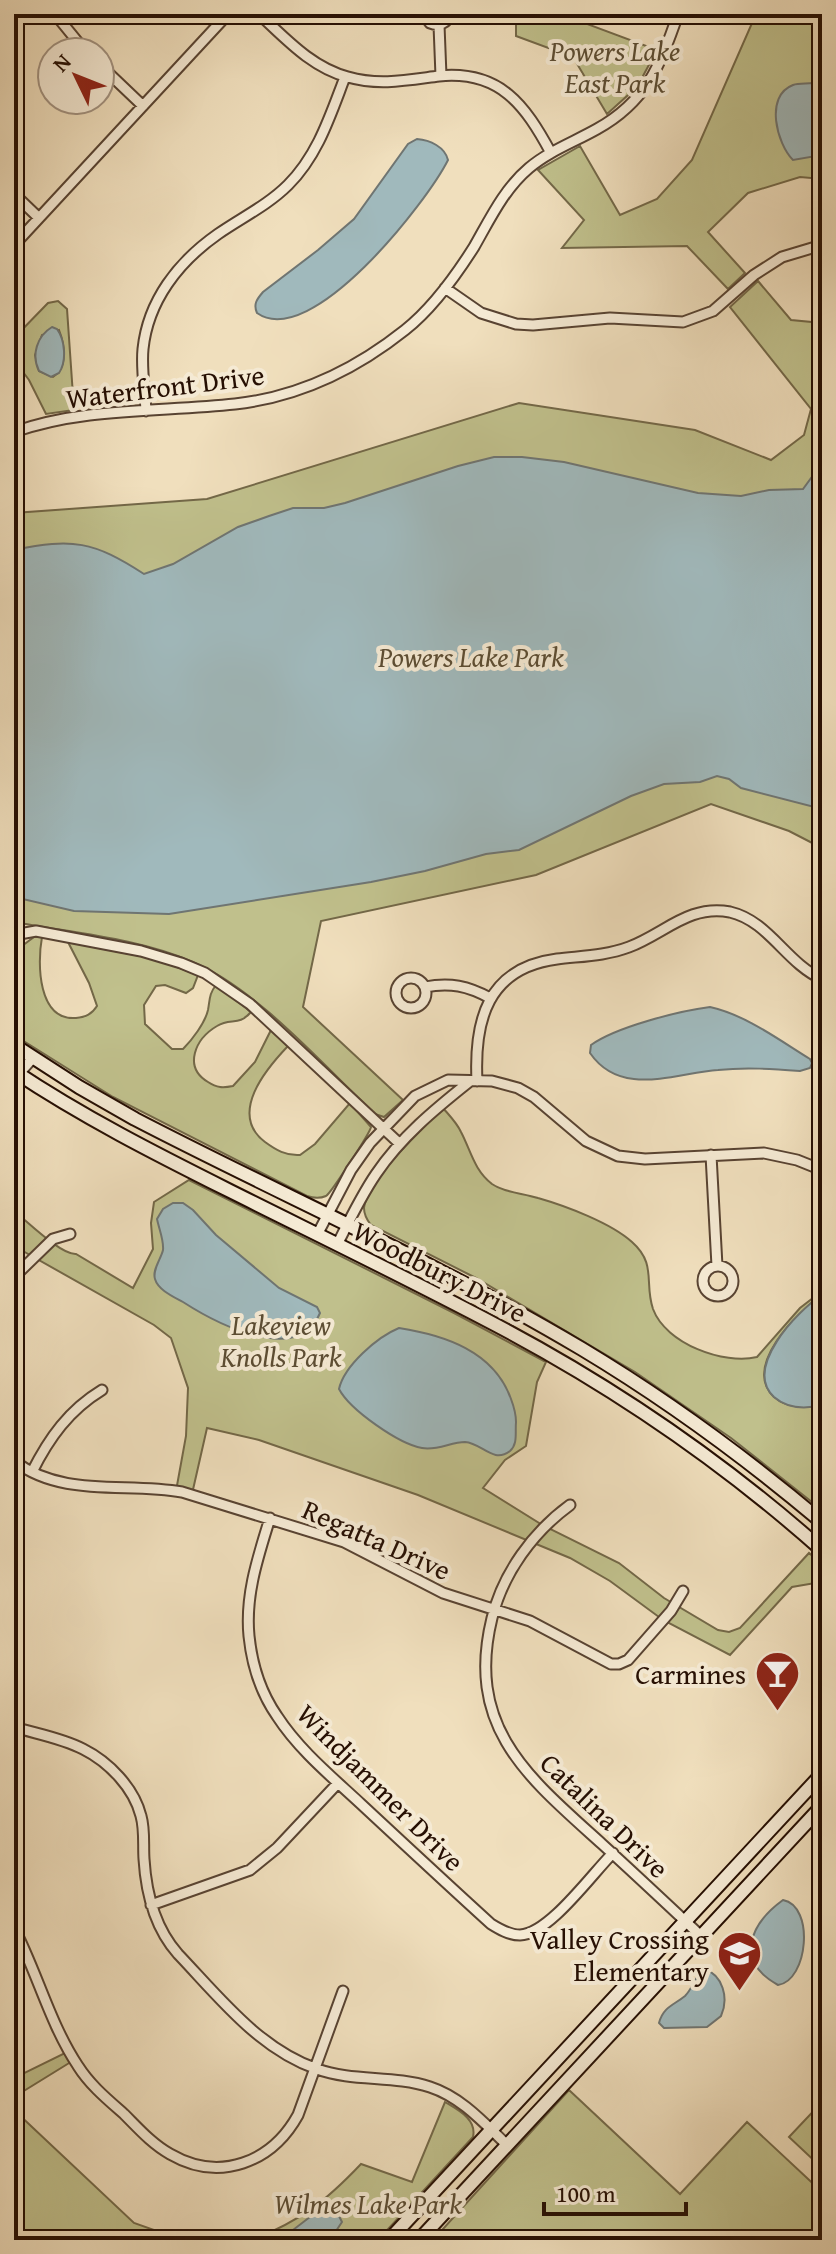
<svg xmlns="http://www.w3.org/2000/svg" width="836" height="2254" font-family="'Gentium Book Plus',serif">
	<rect width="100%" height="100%" fill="#f0dfbd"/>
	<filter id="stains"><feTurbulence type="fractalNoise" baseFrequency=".0025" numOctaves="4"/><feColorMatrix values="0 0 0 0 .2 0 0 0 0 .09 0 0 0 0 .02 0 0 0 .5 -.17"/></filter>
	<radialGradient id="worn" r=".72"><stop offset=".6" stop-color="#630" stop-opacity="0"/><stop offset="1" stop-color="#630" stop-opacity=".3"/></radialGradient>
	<path fill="#c0c08c" stroke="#736848" stroke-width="2" fill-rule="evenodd" d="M516,14H590L587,24L657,50L637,87L607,114L573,57L516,36Z
		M756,14H822V179L800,177L748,193L708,232L745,273L728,289L687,246L562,248L584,220L538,170L580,146L620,215L657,199L692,160Z
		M758,281L791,320L822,323V848L789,831L711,804L536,875L321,921L303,1007L403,1100L384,1117L375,1114C323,1065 258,990 193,962C138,938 73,933 14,922V513L207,499L519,403L695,430L771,460L804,435L811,409L730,307Z
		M58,301L67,309L74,410L46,414L29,380L14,360V338L48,303ZM59,330C65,345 68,368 53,377L39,371L35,355L42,335Z
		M34,937H42C37,964 38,1021 76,1018C86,1017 92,1014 97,1006L89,983L68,942L156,959L198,975L193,988L186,993L165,985L156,986L144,1005L145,1024L172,1049H183C192,1040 205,1023 208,1010C210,999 209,994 216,985L251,1012C238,1027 231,1017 217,1026C195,1039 183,1067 208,1082C217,1088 223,1088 233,1086L255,1062L271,1030L288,1046C266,1069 228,1114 265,1142C276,1150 286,1156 300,1155L315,1144L350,1103L371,1127C370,1133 331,1193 326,1196C319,1199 313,1198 307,1196L113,1097L14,1035V952Z
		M443,1108C449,1115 457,1123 461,1132C471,1151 474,1170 492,1184C505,1193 523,1193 538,1198C566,1206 611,1223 632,1242C657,1264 644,1283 653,1309C666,1344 724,1365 757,1357L800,1308L822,1291V1295C797,1312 742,1367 774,1397C788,1409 805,1408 822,1405V1510L731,1438L635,1372L476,1278L371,1225C367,1220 364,1215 364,1208C367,1180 423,1128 443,1108Z
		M189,1180L454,1313L546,1362L537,1382L526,1446L505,1460L483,1488L544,1526L619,1563L664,1598L718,1630L729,1632L740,1628L809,1553L822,1564V1588L815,1583L792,1587L730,1655L663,1620L610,1581L570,1558L418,1495L259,1440L207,1428L192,1494L176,1491L186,1436L188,1388L171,1338L154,1325L14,1246V1211C28,1222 61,1255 76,1254L133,1288L153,1249L151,1223L154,1202Z
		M69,2051L74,2060L14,2097V2078Z
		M569,2090L680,2194L747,2122L822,2192V2240H433Z
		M445,2102C458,2110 477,2119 473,2137L378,2240H252C300,2221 325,2202 361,2164L412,2182Z
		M822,2102V2168L789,2137Z
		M14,2110L134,2223L182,2240H31L14,2225Z"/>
	<path fill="#a0b9bc" stroke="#6f7572" stroke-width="2" d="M813,83L822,88V155L793,160C777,144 764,96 793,85C799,83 807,84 813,83Z
		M417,139C430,140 445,147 448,160C427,202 311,351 257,313C253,304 257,299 263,292L318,250L354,219L408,144Z
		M52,327L57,329C65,340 67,361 59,373L51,377L39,371C31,355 37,336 52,327Z
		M494,457H522L564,462L698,493L741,496L769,490L803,489L822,463V809L741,788L729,779L717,776L700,782L664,784L631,796L519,850L486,854L425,871L371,882L169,914L74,911L14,897V550C73,538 93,541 144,574L173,564L238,527L269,516L293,508H324L345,503L458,466Z
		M710,1007C746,1015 779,1040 810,1059L812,1063L810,1068L800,1071C773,1069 746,1067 718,1070C675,1073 621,1098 590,1053L591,1045C616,1027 679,1011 710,1007Z
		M173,1203H183L193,1210L216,1235L279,1288L317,1307L320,1313C298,1367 214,1322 183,1302C174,1297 158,1290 155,1279C152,1270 161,1259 163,1250C164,1240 159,1229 157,1219L163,1209Z
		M822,1295V1405C806,1409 788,1409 774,1397C743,1368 797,1311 822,1295Z
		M399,1328C444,1335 494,1351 511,1399C514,1407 516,1414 516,1422C515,1433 518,1444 510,1451C493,1464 482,1443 465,1442C451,1442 437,1451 422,1448C399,1444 350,1410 339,1389C344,1366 377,1337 399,1328Z
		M783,1900C815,1906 808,1981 778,1985C734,1961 750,1924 783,1900Z
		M704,1969C723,1975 729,1998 721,2016L707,2027L664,2028L659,2023C663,2007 674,2005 685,1996C693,1988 695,1976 704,1969Z
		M329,2206L337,2212L342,2222L330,2240H270L293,2230L323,2207Z"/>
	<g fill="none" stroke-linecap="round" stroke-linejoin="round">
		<defs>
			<path id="street" d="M55,14L86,52
				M259,14C285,38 312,68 348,77C379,86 408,80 439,76C500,70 525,105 551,153
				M423,14L430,23C439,27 447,23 451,14
				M439,25L441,76
				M100,65L143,106
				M14,194L39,218
				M14,245L228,14
				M445,288L481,313L516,324L533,325L610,318L683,322L713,311L754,275L782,257L822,245
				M146,411C145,391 141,369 143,349C148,301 178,262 218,234C241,218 268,205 288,185C318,155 330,116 345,77
				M14,432C84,407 162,412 235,404C298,397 356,369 405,330C433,308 455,277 474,247C490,219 504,189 529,168C549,151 574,142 597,129C646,102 661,65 678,14
				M14,935L36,931L141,951L181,963L205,973L250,1004L400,1144
				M396 993a15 15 0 1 1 30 0a15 15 0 1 1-30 0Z
				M425,987C450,982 468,986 490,998
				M14,1079L33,1058
				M477,1081C474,1021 487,968 557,959C581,956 605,956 629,947C664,934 689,904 730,912C769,921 786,963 822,979
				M711,1155L717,1266
				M317,1235L351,1170L370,1143L415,1096L448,1080L492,1081L518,1088L534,1097L586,1141L618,1156L645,1159L764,1153L797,1160L822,1170
				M337,1245C349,1221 361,1196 376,1174C401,1137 435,1109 469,1082
				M703 1281a15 15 0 1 1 30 0a15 15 0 1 1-30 0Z
				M14,1277L53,1239L70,1234
				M14,1461C63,1498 125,1482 182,1492L344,1542L443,1593L530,1621L611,1664H619L628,1660L671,1611L683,1591
				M32,1472C49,1438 69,1410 102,1390
				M570,1505C533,1532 503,1573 492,1618C465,1728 529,1778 602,1844C635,1874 668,1905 701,1936
				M270,1518C258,1557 245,1595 249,1636C252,1665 261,1693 277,1716C299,1750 332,1777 361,1804C404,1844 447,1884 491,1924C499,1929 509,1935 520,1935C549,1934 591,1875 613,1853
				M14,1727C37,1734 62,1738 83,1749C109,1762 134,1788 141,1816C145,1830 143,1845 144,1859C146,1892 155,1928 178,1954C219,1997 259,2049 317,2069C353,2082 393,2075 430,2087C461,2097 484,2123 507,2145
				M151,1905L250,1870L277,1848L338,1783
				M14,1928C37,1972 50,2024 78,2066C90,2085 107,2099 124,2114C138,2128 152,2144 170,2154C220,2183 272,2162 298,2115L343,1991"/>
			<path id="secondary" d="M14,1045L79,1087L135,1119C283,1196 438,1263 582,1349C667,1400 746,1458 822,1522
				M14,1071C83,1117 156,1154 230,1191C318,1235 407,1278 494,1324C612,1386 723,1462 822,1550
				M389,2240L822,1774
				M419,2240L822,1806"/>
		</defs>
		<use href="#street" stroke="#584332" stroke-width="13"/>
		<use href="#secondary" stroke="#260f03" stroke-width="16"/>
		<use href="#street" stroke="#f5ead4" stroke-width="9"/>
		<use href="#secondary" stroke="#f5ead4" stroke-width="12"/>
	</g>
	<defs>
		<symbol id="bar-pin" viewBox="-11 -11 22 30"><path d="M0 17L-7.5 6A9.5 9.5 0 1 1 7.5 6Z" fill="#8f2418" stroke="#f5ead4"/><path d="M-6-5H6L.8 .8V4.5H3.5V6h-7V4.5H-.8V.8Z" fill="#fff"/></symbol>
		<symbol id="school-pin" viewBox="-11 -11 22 30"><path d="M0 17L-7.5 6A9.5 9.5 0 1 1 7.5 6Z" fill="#8f2418" stroke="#f5ead4"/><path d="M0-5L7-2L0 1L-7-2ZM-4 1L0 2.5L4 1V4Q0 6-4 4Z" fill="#fff"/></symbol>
	</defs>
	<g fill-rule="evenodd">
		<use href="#bar-pin" x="752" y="1648" width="51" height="69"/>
		<use href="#school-pin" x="714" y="1928" width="51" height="69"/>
	</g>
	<g text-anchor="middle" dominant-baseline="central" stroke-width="8" stroke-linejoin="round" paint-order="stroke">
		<g font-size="28" font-style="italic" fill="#5c4d33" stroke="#f5ead4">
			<text x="615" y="50">Powers Lake<tspan x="615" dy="32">East Park</tspan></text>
			<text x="471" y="656">Powers Lake Park</text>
			<text x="281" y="1324">Lakeview<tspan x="281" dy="32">Knolls Park</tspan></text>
			<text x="368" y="2203">Wilmes Lake Park</text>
		</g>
		<g font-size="28" fill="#260f03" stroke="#f5ead4">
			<text transform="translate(165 386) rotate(-7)">Waterfront Drive</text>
			<text transform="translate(440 1271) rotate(27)">Woodbury Drive</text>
			<text transform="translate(377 1539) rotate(24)">Regatta Drive</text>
			<text transform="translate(381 1787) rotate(45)">Windjammer Drive</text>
			<text transform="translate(605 1815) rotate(44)">Catalina Drive</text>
		</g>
		<g font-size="28" fill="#260f03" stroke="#f5ead4" text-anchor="end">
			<text x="746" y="1673">Carmines</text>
			<text x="709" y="1938">Valley Crossing<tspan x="709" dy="32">Elementary</tspan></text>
		</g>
	</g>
	<rect width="836" height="2254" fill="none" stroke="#f0dfbd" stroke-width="48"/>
	<rect x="16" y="16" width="804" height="2222" fill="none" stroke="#260f03" stroke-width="4"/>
	<rect x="24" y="24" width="788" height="2206" fill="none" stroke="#260f03" stroke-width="2"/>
	<g transform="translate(76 76) rotate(313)"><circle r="38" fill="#f5ead4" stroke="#a29280" stroke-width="2"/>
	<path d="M0-6L14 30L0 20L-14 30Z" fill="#8f2418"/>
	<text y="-12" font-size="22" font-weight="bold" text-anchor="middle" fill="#260f03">N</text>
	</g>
	<path d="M544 2202v12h142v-12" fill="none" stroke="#260f03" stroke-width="4"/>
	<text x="556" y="2202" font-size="24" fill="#260f03" stroke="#f5ead4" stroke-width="6" paint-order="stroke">100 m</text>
	<rect width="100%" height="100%" filter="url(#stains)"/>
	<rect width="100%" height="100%" fill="url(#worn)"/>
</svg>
